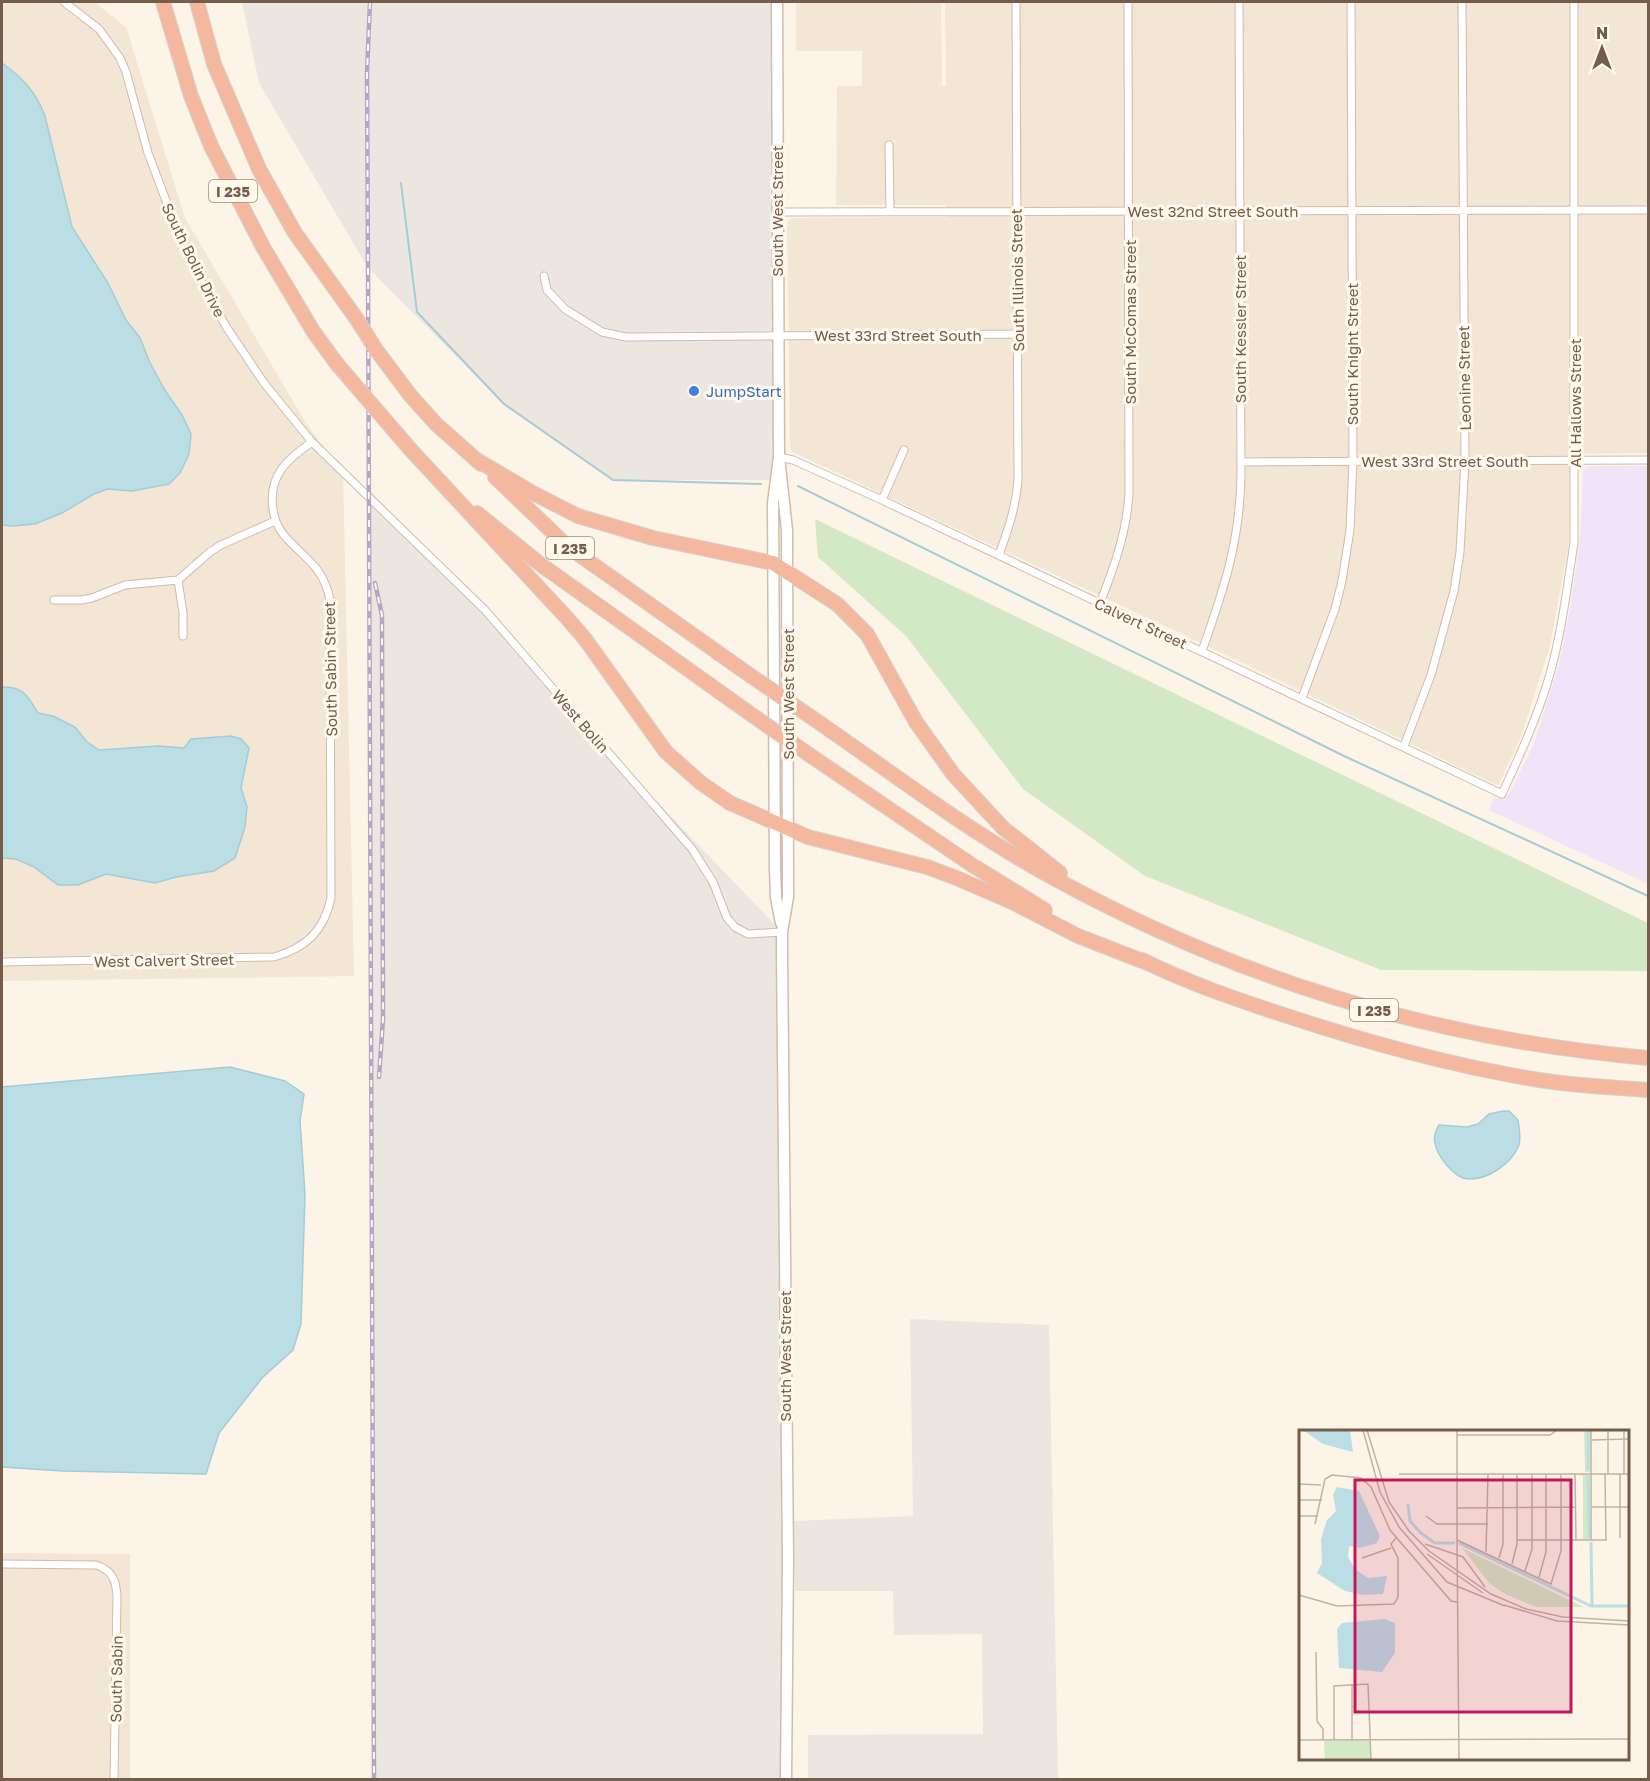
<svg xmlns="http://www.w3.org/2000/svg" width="1650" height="1781" font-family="'Golos Text',sans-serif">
	<rect width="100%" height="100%" fill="#fcf4e7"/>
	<path fill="#f3e6d5" d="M2,2H94L126,27L185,218L306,423L343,473L354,976L2,981Z
		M796,2H941L942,86H946L945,2H1648V453L1571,454L1569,542L1550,645L1521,737L1499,784H1494L1186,636L792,452L790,446L787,227L788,221L792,218L947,217L946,205H836L837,86H862V51H796Z
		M2,1553L130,1554V1779L2,1780Z"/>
	<path fill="#ece6e0" d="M242,2H779L782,480H613L504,404L368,268L259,83Z
		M369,489L601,744L782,932L788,1779H373Z
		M910,1319L1049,1325L1058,1779H808V1735L983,1734L982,1634L894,1635L893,1591H795L794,1521L913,1516Z"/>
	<path fill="#f1e3f8" d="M1594,466H1648V884L1489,810L1494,798H1503L1509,794L1534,743L1559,664L1571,603L1580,538L1583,470L1586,467Z"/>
	<path fill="#d3e9c5" d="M815,519L1648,923V971L1381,970L1145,876L1023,789L906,636L818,557Z"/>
	<path fill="#bbdee5" stroke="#a2cdd7" stroke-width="1.5" d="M2,63C22,77 36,92 45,116L72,227L108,283L126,320L140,338L150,363L166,392L182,415L191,434L189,454L180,473L169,484L132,491L108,489L94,494L62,513L35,524L14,526L2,525Z
		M2,687C24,687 27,695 38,713L53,716L75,727L87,742L99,750L159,746L184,748L191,739L231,736L241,739L249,748L241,788L247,807L245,827L235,858L214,871L176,877L155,883L106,874L78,885H58L34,867L16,859L2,858Z
		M230,1067L285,1081L304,1094L300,1121L305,1194L301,1324L293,1350L262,1378L219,1433L206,1474L63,1471L2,1467V1087Z
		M1503,1111H1509L1518,1120C1519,1128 1522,1140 1518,1147C1511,1164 1487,1180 1468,1179C1454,1178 1437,1156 1435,1143C1433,1136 1436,1130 1439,1125L1467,1127L1478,1124L1489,1114Z"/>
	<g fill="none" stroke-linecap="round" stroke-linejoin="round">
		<path stroke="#a2cdd7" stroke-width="2" d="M401,183L417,312L504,404L613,480L761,484
			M798,486L1344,756L1648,896"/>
		<defs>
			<path id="street" d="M64,2L99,29L120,58L126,72L148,153L176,227L205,289L227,328L264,383L312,442L485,610L692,849L713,882L727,918L735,927L748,934L782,932
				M889,145L890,212
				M777,212L1648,210
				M544,276L547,290L565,309L602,332L626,337L1018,334
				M779,457L793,460L882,500L1502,794C1520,755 1538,716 1550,674C1562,631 1567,587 1574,543V2
				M1241,462L1648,460
				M882,500L904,450
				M999,555C1008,530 1016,507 1018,480L1016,2
				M178,580L183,613V636
				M54,600H81L92,598L125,585L178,580L210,552L221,545L275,521
				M1100,603C1114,568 1127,531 1129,493L1128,2
				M1202,651C1224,589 1240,542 1241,475L1239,2
				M1302,698L1335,609L1342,581L1350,530L1353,461L1351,2
				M1404,746L1431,675L1454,591L1460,552L1465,461L1462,2
				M2,962L274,957C306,948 324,931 331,898L330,600C323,565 304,559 283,534C277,526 274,519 273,509C268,476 287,459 312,442
				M2,1564L96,1565C112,1570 116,1580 117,1596L114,1780"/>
			<path id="secondary" d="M777,2L779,457L773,503L775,869L776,898L781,923
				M779,457L787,530L788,897L782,932V953L788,1559L786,1780"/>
			<path id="highway" d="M163,2L191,96L211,146L263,247L313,331L337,364
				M197,2L214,64L259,169L295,233L356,318
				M410,395L436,424L481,464
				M410,449L567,618L585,639L666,752L701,783L730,803L808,837L927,867L954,877L1012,902L1078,936L1150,964
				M475,459L531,492L578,516L653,538L773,563L837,604L867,634L916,722L953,774L1003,828L1060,873
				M495,477L567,546L751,676
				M477,513L540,564L752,715
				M811,717C887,769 961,826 1041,871C1232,978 1431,1039 1648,1058
				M811,756L972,865L1045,910
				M1142,960C1188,983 1238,1000 1287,1016C1369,1043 1453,1066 1539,1080C1575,1086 1612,1087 1648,1090"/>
		</defs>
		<use href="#street" stroke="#cebcad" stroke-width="9"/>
		<use href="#secondary" stroke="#d0bdaa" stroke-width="13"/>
		<use href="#highway" stroke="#d8d1cd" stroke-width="16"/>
		<use href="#street" stroke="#fff" stroke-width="7"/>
		<use href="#secondary" stroke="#fff" stroke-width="10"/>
		<use href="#highway" stroke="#f4b89f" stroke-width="14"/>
		<defs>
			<path id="rail" d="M370,2L367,72L368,268L374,1780
				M375,583L382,615V632L383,1019L379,1077"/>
		</defs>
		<use href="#rail" stroke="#b7a5c6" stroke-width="4.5"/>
		<use href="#rail" stroke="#fff8ed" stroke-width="2" stroke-dasharray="7" stroke-linecap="butt"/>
		<defs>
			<path id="highway-bridge" d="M356,318L377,351L410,395
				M337,364L410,449
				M751,676L811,717
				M752,715L811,756"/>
		</defs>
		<use href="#highway-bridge" stroke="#d8d1cd" stroke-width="16" stroke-linecap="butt"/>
		<use href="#highway-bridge" stroke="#f4b89f" stroke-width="14"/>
	</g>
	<circle fill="#3f7fe0" stroke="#fff8ed" stroke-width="2" cx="694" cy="391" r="6"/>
	<g text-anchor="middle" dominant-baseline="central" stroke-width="6" stroke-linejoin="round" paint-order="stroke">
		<g fill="#fff8ed" stroke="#9e8b7c" stroke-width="1.5">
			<rect x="209" y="180" width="48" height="22" rx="4.5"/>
			<rect x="546" y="537" width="48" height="22" rx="4.5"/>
			<rect x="1350" y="999" width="48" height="22" rx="4.5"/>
		</g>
		<g font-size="14" font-weight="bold" fill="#755c4b">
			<text x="233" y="191">I 235</text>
			<text x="570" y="548">I 235</text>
			<text x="1374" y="1010">I 235</text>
		</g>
		<g font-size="15" fill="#755c4b" stroke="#fff8ed">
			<text transform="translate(777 211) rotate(-90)">South West Street</text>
			<text x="1213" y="211">West 32nd Street South</text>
			<text transform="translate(194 260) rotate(64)">South Bolin Drive</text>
			<text transform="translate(1017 280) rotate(-91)">South Illinois Street</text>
			<text transform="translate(1130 322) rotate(-90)">South McComas Street</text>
			<text transform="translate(1240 329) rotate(-90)">South Kessler Street</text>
			<text x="898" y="335">West 33rd Street South</text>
			<text transform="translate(1352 354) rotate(-90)">South Knight Street</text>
			<text transform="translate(1464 378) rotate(-91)">Leonine Street</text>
			<text transform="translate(1575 403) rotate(-90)">All Hallows Street</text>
			<text x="1445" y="461">West 33rd Street South</text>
			<text transform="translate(1141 623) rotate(25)">Calvert Street</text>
			<text transform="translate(330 669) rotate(-91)">South Sabin Street</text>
			<text transform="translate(788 694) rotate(-90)">South West Street</text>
			<text transform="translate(581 721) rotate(49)">West Bolin</text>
			<text transform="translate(164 960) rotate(-1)">West Calvert Street</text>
			<text transform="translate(785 1356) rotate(-90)">South West Street</text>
			<text transform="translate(116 1679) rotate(-89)">South Sabin</text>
		</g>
		<g font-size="15" fill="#366cbe" stroke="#fff8ed" text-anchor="start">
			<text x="706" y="391">JumpStart</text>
		</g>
	</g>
	<g transform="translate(1299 1430)">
		<rect width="330" height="330" fill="#fcf4e7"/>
		<path d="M285,0H292L291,42H286ZM291,45V109H284V46L277,45ZM163,118L285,177H237L206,164L190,153ZM71,310V330H26L25,311Z" fill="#d3e9c5"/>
		<path d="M4,0H51L54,22L24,14ZM38,57L60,61L81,106L78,113L61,118L50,116L49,127L56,139L69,148L88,146L84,164L64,165L46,161L18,143L23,133L22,109L28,90L37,81L34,65ZM86,189L96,193V223L83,242L40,238L38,199L43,193Z" fill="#bbdee5"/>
		<path fill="none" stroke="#bbdee5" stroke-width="3" d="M289,40V0M289,46L290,108M109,74L111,91L122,103L136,113H156M292,112L293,176M160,113L292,176H330"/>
		<path fill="none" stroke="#c2b2a4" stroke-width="1.5" d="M64,0L81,62L100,97L148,152L206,176M68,0L90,72L110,101L130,121L192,164L227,179L264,187L330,191M158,0V110M309,0V44M325,0V44M158,5H251L258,0M293,10L330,9M100,44H330M276,44L277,110M306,44L307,110M321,44V108M0,54L22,55M0,70H23M292,77H330M158,78L277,77M0,86H19M127,86L138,94H189M16,94L26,49L33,45L62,48L72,57L91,100L152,171L158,172M158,110L160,330M158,110L252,154L262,121V44M218,110H308M292,110V0M126,114L164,127L186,157M187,122L189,44M128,124L184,163M63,128L92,118M200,128L204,114V44M213,134L218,114V44M226,141L233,119V44M240,147L247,122V44M0,165L38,176L95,174L99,167V128L92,114L97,108M205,175L258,191L330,195M17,222L18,291L24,299V310M53,254V309M0,310L330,309M35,310V256L69,254L72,330"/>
		<path fill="#c2185b" fill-opacity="0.15" stroke="#c2185b" stroke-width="3" d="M56,50H272V282H56Z"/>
		<rect width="330" height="330" fill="none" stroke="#755c4b" stroke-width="3"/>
	</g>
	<rect width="1650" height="1781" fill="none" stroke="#755c4b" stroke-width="6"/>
	<g transform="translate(1602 48)" stroke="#fff8ed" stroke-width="4.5" paint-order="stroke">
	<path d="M0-4.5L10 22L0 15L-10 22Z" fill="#755c4b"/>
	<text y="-9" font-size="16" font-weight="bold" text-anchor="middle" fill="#755c4b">N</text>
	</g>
</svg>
